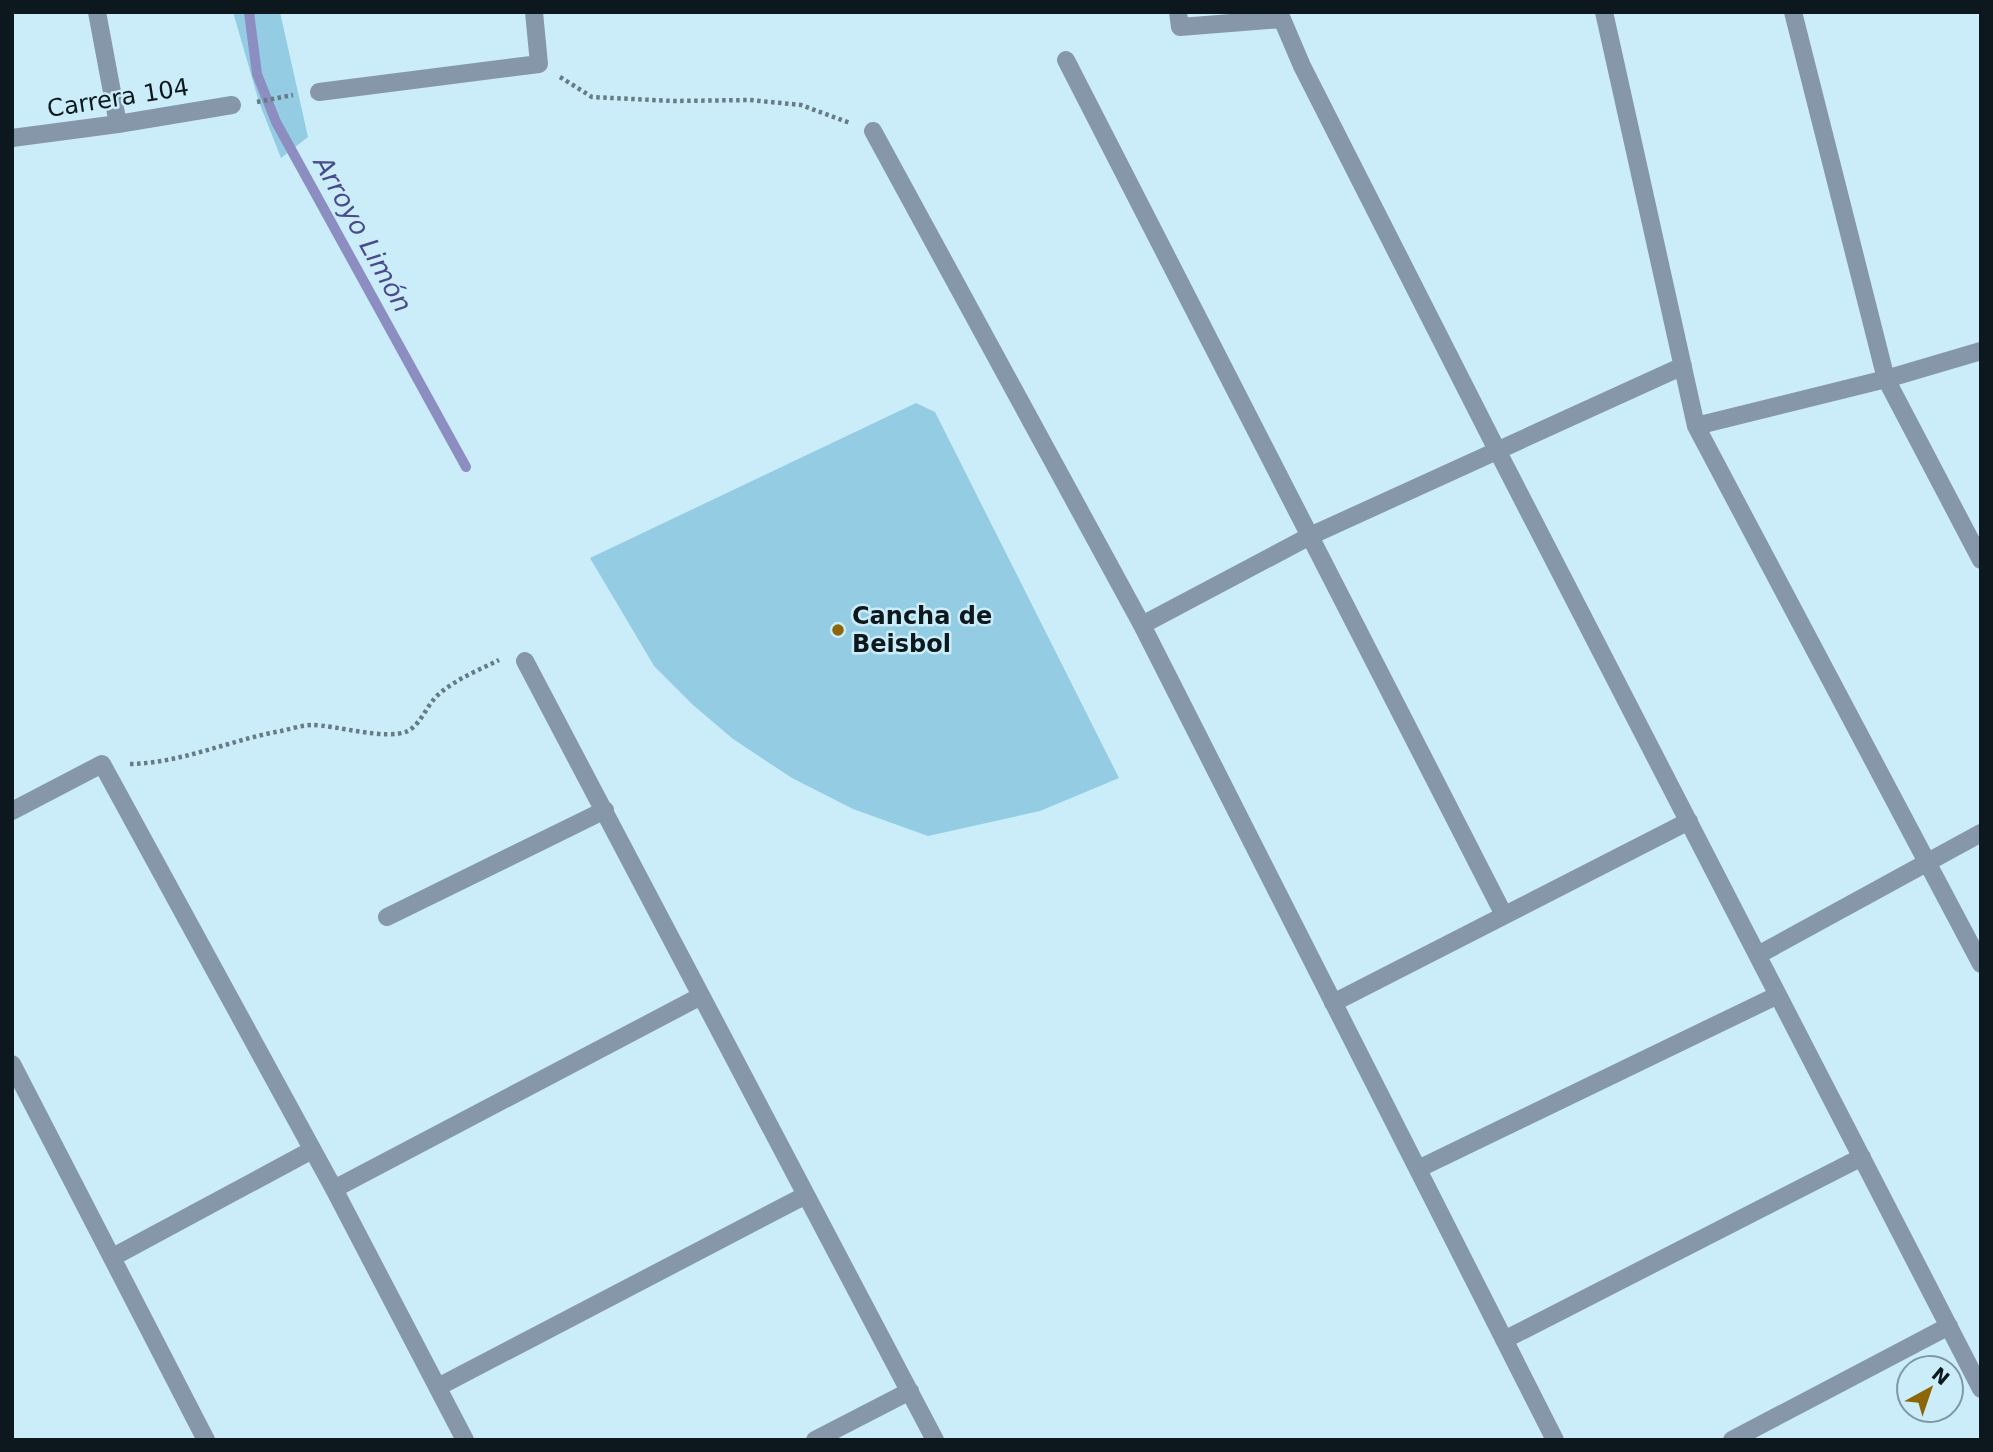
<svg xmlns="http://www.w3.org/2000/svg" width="1993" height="1452" font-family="'DejaVu Sans',sans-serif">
	<rect width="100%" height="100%" fill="#cbedfa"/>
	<path fill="#94cde3" d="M233,12H280L308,137L281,158L259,102Z
		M916,403L935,412L1119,778L1040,811L928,836L853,809L792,778L733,739L693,705L654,666L590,558Z"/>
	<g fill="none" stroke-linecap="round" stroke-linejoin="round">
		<path stroke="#8c8ec2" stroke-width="10" d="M249,12L257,74L276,122L466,467"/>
		<path stroke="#657c84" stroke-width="4.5" stroke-dasharray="3.5 3.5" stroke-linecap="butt" d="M560,77L592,97L673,101L750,100L801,105L850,123
			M257,102L293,95
			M130,764C182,763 230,740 281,731C291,729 302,725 312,725C335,725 387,741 408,731C422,723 427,704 439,694C456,679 479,670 499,660"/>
		<path stroke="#8797aa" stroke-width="18" d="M97,12L118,124
			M1178,12L1180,27L1282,19L1302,66L1497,450L1981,1389
			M1604,12L1696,426L1981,964
			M1793,12L1886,379L1981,560
			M1066,60L1504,915
			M319,92L539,64L534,12
			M873,131L1142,625L1555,1440
			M12,138L118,124L232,105
			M1696,426L1886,379L1981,351
			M1142,625L1310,536L1683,366
			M525,661L935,1440
			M12,811L102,764L334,1189L465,1440
			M387,917L605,810
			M1758,955L1981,833
			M1333,1003L1689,821
			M12,1064L206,1440
			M1418,1169L1778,995
			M334,1189L701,996
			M113,1257L312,1150
			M1504,1340L1862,1157
			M438,1387L806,1195
			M815,1440L910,1391
			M1732,1440L1949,1326"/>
	</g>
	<circle fill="#8e660a" stroke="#cbedfa" stroke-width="2.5" cx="838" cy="630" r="7"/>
	<g text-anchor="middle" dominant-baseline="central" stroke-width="5" stroke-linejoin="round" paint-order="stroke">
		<g font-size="24" fill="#0c181d" stroke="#cbedfa">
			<text transform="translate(118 98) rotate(-9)">Carrera 104</text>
		</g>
		<g font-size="24" font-weight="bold" fill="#0c181d" stroke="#cbedfa" text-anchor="start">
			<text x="852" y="616">Cancha de<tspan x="852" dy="28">Beisbol</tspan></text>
		</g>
		<g font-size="26" font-style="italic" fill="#4b4a8c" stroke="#cbedfa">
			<text transform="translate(363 234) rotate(61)">Arroyo Limón</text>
		</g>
	</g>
	<rect width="1993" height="1452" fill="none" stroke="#0c181d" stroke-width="28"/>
	<g transform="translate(1930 1389) rotate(40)"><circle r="33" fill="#cbedfa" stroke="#7f98a2" stroke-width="2"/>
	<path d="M0-5L12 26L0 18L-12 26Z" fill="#8e660a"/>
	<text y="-10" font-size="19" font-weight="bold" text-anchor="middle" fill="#0c181d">N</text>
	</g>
</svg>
